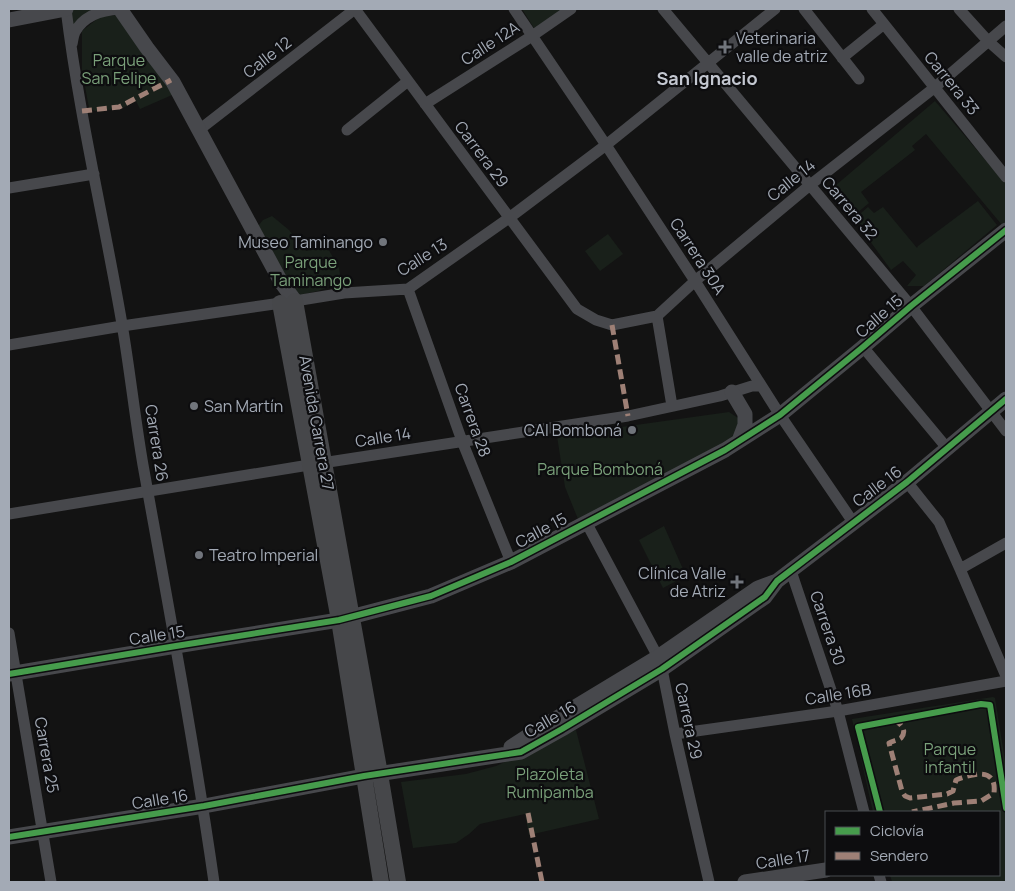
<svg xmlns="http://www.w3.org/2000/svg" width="1015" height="891" font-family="Manrope,sans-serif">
	<rect width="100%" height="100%" fill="#131313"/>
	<path fill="#19201a" d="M70,9H103L73,29Z
		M522,9H564L534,28Z
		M120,15L147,48L172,95L140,109L136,101L121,109L95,111L89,108L82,70V31L101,16Z
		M935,101L1006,184V222L1002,225L926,134L912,146L915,150L861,192L869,203L851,218L829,191Z
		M978,201L997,225L924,286H907L916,275L903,261L891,270L854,219L868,207L874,213L883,207L917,248L918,246Z
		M272,216L289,230L306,251L326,245L339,268L340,274L334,285L318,291L299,295L280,273L258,226L263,220Z
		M608,234L623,254L600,271L585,251Z
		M729,412L738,418L739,429L728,441L580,524L565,487L557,436Z
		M664,526L686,576L663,588L639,540Z
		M993,697L995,698L1006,767V882H892L890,875H999V812H873L852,719Z
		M576,730L599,819L529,835L525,814L480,824L469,834L456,843L413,848L401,782L466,774L496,766Z"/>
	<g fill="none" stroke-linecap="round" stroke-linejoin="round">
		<path stroke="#47484c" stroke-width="11" d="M66,9C79,115 104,219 122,324C130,371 135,419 143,465C168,604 194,743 214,882
			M355,9L577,309L596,320L612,325L657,316L695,281L810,185L934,88L1006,26
			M514,9L606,145L695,281L780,415L853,522
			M663,9L911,306L1006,431
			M804,9L859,79
			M872,9L1006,177
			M959,9L988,41L1006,57
			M72,44C73,40 73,36 75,32C84,15 102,10 120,9
			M842,58L884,24
			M425,104L532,36L571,9
			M199,130L355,9
			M347,130L408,81
			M9,188L94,174
			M408,289L462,441L511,562
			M657,316L672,406
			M9,345L122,326L295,301L344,293L408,289L509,218L606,145L708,63L775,9
			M863,347L947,448
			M907,482L939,522L960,569L1006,676
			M9,514L309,465L628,416L720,396L752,386H761
			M586,522L658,657L662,669L675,734L709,882
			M960,569L1006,543
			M791,571L838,711L864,812
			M9,633L51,882
			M675,734L838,711L1006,681
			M879,875L881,882"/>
		<path stroke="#47484c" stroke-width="15" d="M120,9L147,48L173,82L281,282L295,301
			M9,20L66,9
			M732,392L745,414V425L739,441
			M9,674L176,646L339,620L431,596L511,562L725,450L780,415L863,347L911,306L1006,230
			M511,747L534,732L658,657L758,588L777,581
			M9,837L204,806L364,776L521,752L562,729L662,669L765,597L777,581L907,482L1006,399
			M745,882L826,870"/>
		<path stroke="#46474a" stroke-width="16" d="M295,301L380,774L398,882
			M280,303L339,620L381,882"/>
		<path stroke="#9e8076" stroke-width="5" stroke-dasharray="10 5" stroke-linecap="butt" d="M82,111L119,107L171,80
			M612,325L628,416
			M893,720C900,722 908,730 901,738C899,740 892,741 889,743L902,791L905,796L910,798L947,794L953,791L956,780C972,774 997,766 994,793L981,801L954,803L912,812
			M528,813L542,882"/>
		<defs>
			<path id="cycleway" d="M9,674L176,646L339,620L431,596L511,562L725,450L780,415L863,347L911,306L1006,230
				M880,812L858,727L981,704L990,705L1006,808
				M9,837L204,806L364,776L521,752L562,729L662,669L765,597L777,581L907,482L1006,399"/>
		</defs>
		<use href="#cycleway" stroke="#0d0d0f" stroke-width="9"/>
		<use href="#cycleway" stroke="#469c4c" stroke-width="6"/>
	</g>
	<g fill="#71757c" stroke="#0d0d0f" stroke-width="2">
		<path d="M722.5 39.5h5v5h5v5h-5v5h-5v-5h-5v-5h5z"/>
		<circle cx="383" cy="242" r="5"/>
		<circle cx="194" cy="406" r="5"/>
		<circle cx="632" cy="430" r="5"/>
		<circle cx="199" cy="555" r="5"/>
		<path d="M734.5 574.5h5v5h5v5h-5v5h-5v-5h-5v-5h5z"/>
	</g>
	<g text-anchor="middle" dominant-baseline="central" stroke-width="4.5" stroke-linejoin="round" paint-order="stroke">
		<g font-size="16" fill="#a3aab5" stroke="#0d0d0f" text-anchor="start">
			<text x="736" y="38">Veterinaria<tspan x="736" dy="18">valle de atriz</tspan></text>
			<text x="373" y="242" text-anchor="end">Museo Taminango</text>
			<text x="204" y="406">San Martín</text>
			<text x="622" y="430" text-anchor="end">CAI Bomboná</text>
			<text x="209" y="555">Teatro Imperial</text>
			<text x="726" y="573" text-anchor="end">Clínica Valle<tspan x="726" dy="18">de Atriz</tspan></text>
		</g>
		<g font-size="16" fill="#a3aab5" stroke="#0d0d0f">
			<text transform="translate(490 43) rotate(-33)">Calle 12A</text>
			<text transform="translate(267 57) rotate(-38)">Calle 12</text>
			<text transform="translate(952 83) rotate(51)">Carrera 33</text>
			<text transform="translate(482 154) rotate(53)">Carrera 29</text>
			<text transform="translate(791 180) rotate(-39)">Calle 14</text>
			<text transform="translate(850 208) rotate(50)">Carrera 32</text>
			<text transform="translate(698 256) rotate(57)">Carrera 30A</text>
			<text transform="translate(422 257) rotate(-32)">Calle 13</text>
			<text transform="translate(879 316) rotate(-41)">Calle 15</text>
			<text transform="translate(473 420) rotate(70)">Carrera 28</text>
			<text transform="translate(317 423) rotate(80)">Avenida Carrera 27</text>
			<text transform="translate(383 437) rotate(-9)">Calle 14</text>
			<text transform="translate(157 443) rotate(81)">Carrera 26</text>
			<text transform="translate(877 486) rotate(-37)">Calle 16</text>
			<text transform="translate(541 530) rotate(-28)">Calle 15</text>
			<text transform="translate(828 628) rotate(71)">Carrera 30</text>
			<text transform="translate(157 635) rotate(-9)">Calle 15</text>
			<text transform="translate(838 694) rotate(-9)">Calle 16B</text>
			<text transform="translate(550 719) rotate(-30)">Calle 16</text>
			<text transform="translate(689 721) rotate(78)">Carrera 29</text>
			<text transform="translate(47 755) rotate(80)">Carrera 25</text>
			<text transform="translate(160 799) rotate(-9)">Calle 16</text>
			<text transform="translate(783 859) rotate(-9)">Calle 17</text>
		</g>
		<g font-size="16" fill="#7aa07a" stroke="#0d0d0f">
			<text x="119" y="60">Parque<tspan x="119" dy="18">San Felipe</tspan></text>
			<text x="311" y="262">Parque<tspan x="311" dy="18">Taminango</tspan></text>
			<text x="600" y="469">Parque Bomboná</text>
			<text x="950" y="749">Parque<tspan x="950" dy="18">infantil</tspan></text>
			<text x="550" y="774">Plazoleta<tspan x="550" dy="18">Rumipamba</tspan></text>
		</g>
		<g font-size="18" font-weight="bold" fill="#c4c8d1" stroke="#0d0d0f">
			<text x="707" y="78">San Ignacio</text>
		</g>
	</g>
	<rect width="1015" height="891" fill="none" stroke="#a3aab5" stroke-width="20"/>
	<rect x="825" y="811" width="175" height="65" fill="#0d0d0f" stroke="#494c51"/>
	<rect x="835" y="827" width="25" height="8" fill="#469c4c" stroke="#494c51"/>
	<text x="870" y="836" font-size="15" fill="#a3aab5">Ciclovía</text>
	<rect x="835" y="852" width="25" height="8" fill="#9e8076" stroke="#494c51"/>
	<text x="870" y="861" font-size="15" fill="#a3aab5">Sendero</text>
</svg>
